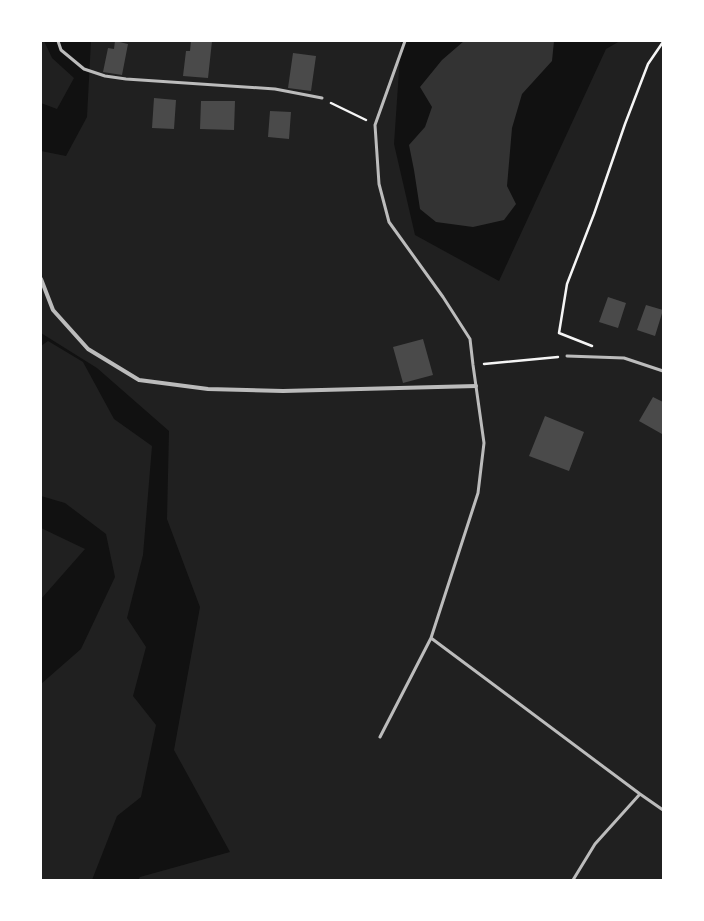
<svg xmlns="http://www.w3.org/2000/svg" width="704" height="921" font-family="Commissioner,sans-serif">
	<rect width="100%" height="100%" fill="#111"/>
	<path fill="#202020" d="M41,41H44L52,58L74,78L57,109L41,103Z
		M91,41H401L394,144L415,235L499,281L606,49L620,41H663V880H138L140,877L230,852L174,750L200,607L167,519L169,431L97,368L41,333V151L66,156L87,117Z
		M48,341L83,362L114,419L152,446L143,555L127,618L146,647L133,696L156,725L141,797L117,816L92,880H41V684L81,649L115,577L106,534L65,503L41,496V346Z
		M41,528L85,549L41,599Z"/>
	<path fill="#333" d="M464,41H554L552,61L522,94L512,128L507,186L516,204L504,220L473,227L436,222L420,209L414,170L409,145L425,127L432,107L420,87L442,60Z"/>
	<path fill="#4a4a4a" d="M115,41L128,44L122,75L103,72L108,48L114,49Z
		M191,41H212L208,78L183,76L186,51H190Z
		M293,53L316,56L311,91L288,88Z
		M154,98L176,100L174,129L152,128Z
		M201,101H235L234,130L200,129Z
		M270,111L291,112L289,139L268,137Z
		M608,297L626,303L618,328L599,322Z
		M646,305L663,310L655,336L637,330Z
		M423,339L433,375L403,383L393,347Z
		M653,397L663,402V432L662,434L639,421Z
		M545,416L584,432L569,471L529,456Z"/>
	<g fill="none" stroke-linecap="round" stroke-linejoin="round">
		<path stroke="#f5f5f5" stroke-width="2.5" d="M331,103L366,120
			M592,346L559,333L567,284L594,214L625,124L648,64L663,42
			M484,364L558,357"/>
		<path stroke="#bcbcbc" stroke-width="3" d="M58,41L61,50L84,69L105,76L126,79L275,89L322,98
			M567,356L624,358L663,371
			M431,638L640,794L663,810
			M380,737L431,638L478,493L484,443L473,365L470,339L443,297L389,222L379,184L375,125L405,41
			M573,880L595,844L640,794"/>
		<path stroke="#bcbcbc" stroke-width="4" d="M41,279L53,310L88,349L139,380L208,389L283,391L476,386"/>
	</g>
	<rect width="704" height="921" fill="none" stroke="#ffffff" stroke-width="84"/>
</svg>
